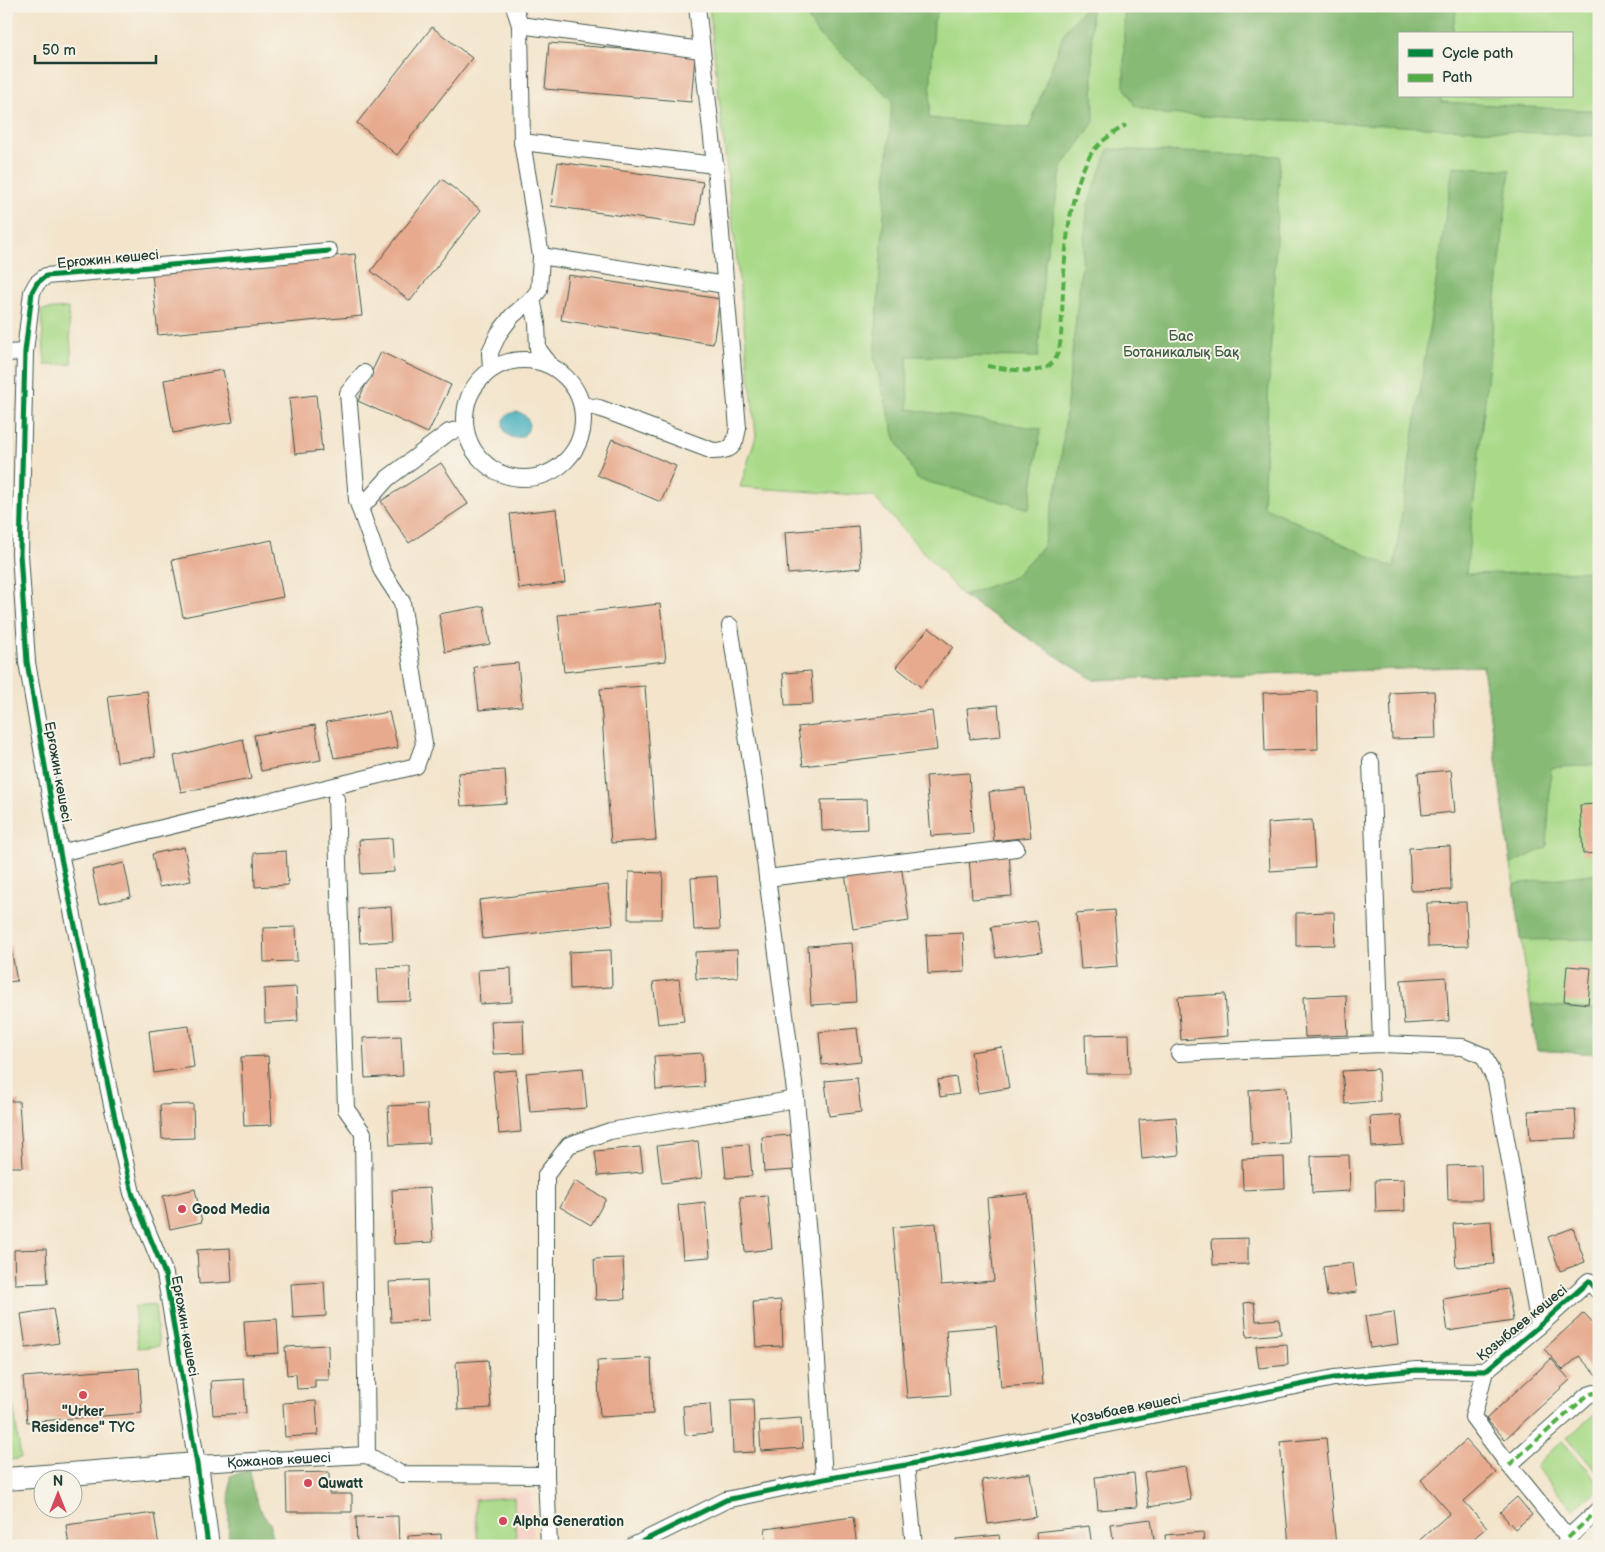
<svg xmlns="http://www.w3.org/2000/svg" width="1605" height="1552" font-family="'Balsamiq Sans',sans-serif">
	<rect width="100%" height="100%" fill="#f7f3e8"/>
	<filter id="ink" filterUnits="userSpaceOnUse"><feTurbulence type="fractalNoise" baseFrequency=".02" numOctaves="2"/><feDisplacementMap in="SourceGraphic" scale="10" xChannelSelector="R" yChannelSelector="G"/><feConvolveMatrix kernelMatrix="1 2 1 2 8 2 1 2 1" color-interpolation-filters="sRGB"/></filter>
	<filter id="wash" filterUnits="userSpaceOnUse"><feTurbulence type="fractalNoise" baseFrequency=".0096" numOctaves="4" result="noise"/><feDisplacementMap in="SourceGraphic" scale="20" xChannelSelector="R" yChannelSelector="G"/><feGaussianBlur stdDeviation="1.12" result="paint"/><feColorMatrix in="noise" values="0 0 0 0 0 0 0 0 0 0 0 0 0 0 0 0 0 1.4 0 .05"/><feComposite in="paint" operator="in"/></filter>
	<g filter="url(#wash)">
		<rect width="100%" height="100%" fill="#f3e4cb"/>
		<path fill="#f6d1c5" d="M531,1492L533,1546H476L472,1496Z"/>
		<path fill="#a9da88" stroke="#648c5e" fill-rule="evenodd" d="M709,6H1599V1054L1537,1050L1483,666L1094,680L963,596L873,496L740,487L756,436ZM1399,34H1571V96H1399Z
			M68,308L72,364L45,365L41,310Z
			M155,1305L159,1346L138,1348L134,1307Z
			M6,1360L21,1458L6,1461Z
			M1593,1415L1599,1422L1598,1472L1567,1438Z
			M1562,1441L1599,1482V1488L1574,1510L1535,1466Z
			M514,1497L516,1541L478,1544L475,1500Z"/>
		<path fill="#86ba74" stroke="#527c54" d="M800,6H940L934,21L929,118L1029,128L1064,33L1086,6H1091L1094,122L1062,167L1044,268L1038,357L907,356L908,409L1041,429L1029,509L917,479L895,438L874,357L892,99L817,33Z
			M1124,6H1457L1452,34H1399V96H1441V102L1599,111V136L1163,114L1135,106L1124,86Z
			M1109,149L1280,156L1263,506L1394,568L1453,166L1510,170L1466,574L1599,571V764L1551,768L1547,847L1511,864L1483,666L1094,680L963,596L1014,577L1043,546L1059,478L1088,204Z
			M1599,873V939L1521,940L1514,884Z
			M1531,1004L1598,1010L1599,1005V1054L1537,1050Z
			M250,1470L252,1488L261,1512L271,1525L272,1545L244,1538L243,1546H228L230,1476Z"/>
		<path fill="#3eacbc" stroke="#2e7478" d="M503 425a13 13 0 1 1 26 0a13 13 0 1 1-26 0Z"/>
		<g id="blocks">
			<path fill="#e7aa8e" d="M432,27L472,58L397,155L357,123Z
				M549,43L695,55L691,102L545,89Z
				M558,162L703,182L696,226L551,206Z
				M442,179L481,210L410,301L371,271Z
				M355,254L362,316L158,335L152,274Z
				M568,275L720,299L713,344L561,320Z
				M381,352L451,385L428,433L358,401Z
				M223,370L233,422L173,433L164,380Z
				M316,395L322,451L295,454L289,398Z
				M612,439L676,466L661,502L597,475Z
				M441,463L468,504L409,543L381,501Z
				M556,509L565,583L519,589L510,514Z
				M858,526L861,568L788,574L785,532Z
				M272,540L283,597L183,617L172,560Z
				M660,604L666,661L564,672L558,615Z
				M484,606L490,644L445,652L439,614Z
				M929,628L953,647L921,687L896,667Z
				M518,663L522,706L479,710L474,667Z
				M811,671L813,704L785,705L783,673Z
				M645,686L656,840L611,843L600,689Z
				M147,691L155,757L117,762L108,696Z
				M1317,691L1318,749L1265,751L1263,693Z
				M1434,691L1436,738L1392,739L1390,693Z
				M998,705L1001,736L970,739L967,708Z
				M932,711L937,750L803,766L798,727Z
				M389,712L398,748L334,758L326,722Z
				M315,725L321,760L261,771L254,735Z
				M243,739L251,779L181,792L174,756Z
				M505,770L507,803L461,806L458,773Z
				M1451,770L1455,812L1422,815L1418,773Z
				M969,773L973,833L931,836L926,776Z
				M1025,788L1031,837L994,841L989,792Z
				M867,799L868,829L822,831L821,800Z
				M1599,804V853L1583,854L1580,805Z
				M1312,820L1315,868L1270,871L1268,823Z
				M392,838L394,872L361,874L359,840Z
				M1450,846L1451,890L1411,891L1409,848Z
				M184,847L191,881L159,887L152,854Z
				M286,851L288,885L255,887L254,853Z
				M1009,853L1012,896L972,899L969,856Z
				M124,863L131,897L99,904L92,870Z
				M901,864L909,921L853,929L845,873Z
				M629,872L663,873L662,919H628Z
				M717,876L720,929L694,930L691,878Z
				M608,885L613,924L483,939L479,900Z
				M1466,902L1468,946L1428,947L1427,903Z
				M391,907L393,941L360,943L358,909Z
				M1114,910L1118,966L1081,969L1076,913Z
				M1334,912L1335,945L1296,946V913Z
				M1037,921L1042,952L996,958L991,927Z
				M296,927L297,961L264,962L263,928Z
				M963,933L965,972L928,974L926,935Z
				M6,938H9L17,981L6,982Z
				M852,943L856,1002L811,1005L808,946Z
				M611,950L612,987L570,989L569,952Z
				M737,950L738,977L696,979L695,952Z
				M1567,966L1591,968L1588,1004L1564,1001Z
				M410,967L411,1001L379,1002L377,968Z
				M511,968L512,1002L480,1004L478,970Z
				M1446,977L1449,1021L1404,1024L1401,980Z
				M679,979L684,1021L658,1024L653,982Z
				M296,987L298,1021L265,1023L264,989Z
				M1225,994L1228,1036L1181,1040L1178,997Z
				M1346,995L1348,1035L1305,1037L1303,997Z
				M523,1020L524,1053L493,1054L491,1021Z
				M189,1026L194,1067L154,1073L149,1031Z
				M857,1028L861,1061L822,1065L819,1032Z
				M1129,1034L1130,1074H1086L1085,1035Z
				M401,1036L403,1076L365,1078L363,1038Z
				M1002,1047L1009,1088L978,1093L971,1052Z
				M702,1053L704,1087L656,1090L654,1056Z
				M268,1056L272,1125L244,1126L241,1057Z
				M583,1068L587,1108L530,1112L526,1073Z
				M1378,1069L1380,1101L1345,1104L1342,1071Z
				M516,1070L521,1132L499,1134L493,1072Z
				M956,1077L959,1094L940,1097L938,1080Z
				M857,1078L861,1112L829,1116L825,1081Z
				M1286,1087L1289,1143L1252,1145L1249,1090Z
				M6,1101H19L23,1167H6Z
				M193,1104L194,1138L162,1139L160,1105Z
				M427,1104L429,1143L390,1145L388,1106Z
				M1575,1109L1577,1138L1530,1140L1528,1111Z
				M1401,1115L1403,1145L1372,1147L1370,1117Z
				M1176,1117L1179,1155L1142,1159L1139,1120Z
				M792,1135L794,1170L764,1172L762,1137Z
				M698,1141L702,1178L662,1183L657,1146Z
				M749,1144L752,1176L726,1178L723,1146Z
				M640,1147L643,1172L598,1176L595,1151Z
				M1349,1155L1350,1191L1312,1193L1311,1156Z
				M1284,1157L1285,1188L1243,1190L1242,1159Z
				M1481,1165L1482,1200H1448L1447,1166Z
				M1404,1179L1405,1211L1376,1212L1375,1180Z
				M575,1181L606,1199L591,1225L560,1207Z
				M430,1188L433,1242L394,1244L392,1190Z
				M195,1189L202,1222L170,1229L163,1196Z
				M1028,1194L1043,1384L1001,1387L996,1326L946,1330L951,1395L907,1398L893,1227L936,1223L941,1285L994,1281L987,1198Z
				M767,1195L772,1249L745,1252L740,1197Z
				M705,1202L710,1257L683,1259L678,1205Z
				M1491,1221L1494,1264L1456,1267L1453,1224Z
				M1573,1228L1585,1262L1560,1271L1548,1237Z
				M1248,1238V1264L1213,1265L1212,1239Z
				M230,1248L232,1282L199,1284L197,1250Z
				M46,1249L48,1283L15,1284L14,1250Z
				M623,1258L625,1299L596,1300L594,1259Z
				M1353,1263L1357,1292L1327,1296L1323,1267Z
				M427,1280L429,1320L391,1322L389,1282Z
				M324,1282L326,1316L293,1318L291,1284Z
				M1508,1289L1513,1321L1448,1331L1443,1299Z
				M781,1300L783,1346L756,1347L753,1302Z
				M1254,1302L1256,1321L1279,1319L1281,1334L1247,1337L1244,1303Z
				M53,1309L59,1343L26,1348L21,1314Z
				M1394,1312L1398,1344L1370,1348L1365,1316Z
				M1584,1313L1599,1329V1378L1579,1356L1563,1370L1544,1349Z
				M277,1319L279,1353L246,1355L244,1321Z
				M1287,1344L1288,1365L1259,1368L1256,1346Z
				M328,1345L329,1380H315V1388L297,1389L296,1374L287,1375L285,1347Z
				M651,1358L653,1414L600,1417L597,1361Z
				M1551,1359L1570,1380L1505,1439L1486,1419Z
				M488,1360L491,1408L458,1410L456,1362Z
				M139,1368L142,1413L27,1422L23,1377Z
				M244,1379L246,1413L213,1415L211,1381Z
				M753,1399L755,1452L733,1453L731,1400Z
				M316,1401L318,1435L285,1437L283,1403Z
				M710,1404L712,1433L685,1435L683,1406Z
				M801,1418L803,1448L761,1451L759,1421Z
				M1326,1438L1336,1546H1289L1280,1442Z
				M1466,1440L1496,1473L1464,1501L1487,1527L1465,1546H1413L1450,1513L1421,1480Z
				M1185,1466L1191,1500L1149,1507L1144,1472Z
				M329,1472V1494H352V1512H287L286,1473Z
				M1030,1473L1036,1517L988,1524L982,1480Z
				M1134,1473L1137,1507L1098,1510L1095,1477Z
				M1517,1497L1532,1515L1515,1529L1500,1512Z
				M154,1513L159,1546H69L66,1525Z
				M398,1516L399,1546H357L356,1517Z
				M853,1517L857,1546H767L765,1529Z
				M1151,1519L1155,1546H1114L1111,1524Z
				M1089,1526L1092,1546H1030L1037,1544L1036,1532Z
				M1203,1532L1204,1546H1166L1165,1535Z
				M441,1534V1546H408V1536Z
				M999,1535L1000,1546H957L956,1539Z
				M1599,1538V1546H1590Z"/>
		</g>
	</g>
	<g filter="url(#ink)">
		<use href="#blocks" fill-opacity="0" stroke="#3f564b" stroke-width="1"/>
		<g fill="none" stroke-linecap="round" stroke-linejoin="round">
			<defs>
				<g id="street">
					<path d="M520,25L701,50"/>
					<path d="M522,142L715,165"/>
					<path id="s1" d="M329,251L46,276L37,283L32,292L25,352L20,554L27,662L60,853L112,1105L132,1193L165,1274L197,1464L367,1455L401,1474L546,1475"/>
					<path d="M541,256L725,285"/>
					<path d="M532,299L537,323L538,349L550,365"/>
					<path d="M6,353L25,352"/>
					<circle cx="524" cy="419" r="59"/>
					<path d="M491,369L490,352L499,333L512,316L532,299L539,290L541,256L522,142L520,25L514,6"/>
					<path d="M582,405L599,408L713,451C734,450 734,447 738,428L715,165L697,6"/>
					<path d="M360,509L388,478L449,432L465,428"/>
					<path d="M730,626L757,800L796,1099L813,1294L824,1479"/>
					<path d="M1371,762L1381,1044"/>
					<path d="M336,799L346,1109L363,1133L367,1455"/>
					<path d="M60,853L416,766L424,744L402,602L382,571L357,500L348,393L364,373"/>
					<path d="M767,878L1016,848"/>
					<path d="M1179,1053L1381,1044L1463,1047L1484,1056L1496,1082L1539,1326"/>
					<path d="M1485,1371L1473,1417L1509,1465L1568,1538L1564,1546"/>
					<path d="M906,1465L914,1546"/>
					<path d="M1509,1465L1588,1395L1594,1393L1599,1395"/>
					<path d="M1568,1538L1599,1509"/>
					<path d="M549,1546L546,1475V1175L569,1145L610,1131L796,1099"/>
					<path d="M633,1546L726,1500L824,1479L906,1465L1334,1378L1417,1370L1485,1371L1539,1326L1589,1281L1599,1292"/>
				</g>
				<path id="secondary" d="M6,1479L197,1464L208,1546"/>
			</defs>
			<use href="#street" stroke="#3f564b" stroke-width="18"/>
			<use href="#secondary" stroke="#3f564b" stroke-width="24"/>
			<use href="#street" stroke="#fff" stroke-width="16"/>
			<use href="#secondary" stroke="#fff" stroke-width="22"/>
			<path stroke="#52ad45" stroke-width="4" stroke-dasharray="8 4" stroke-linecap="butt" d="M987,366C1003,368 1038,376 1050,365C1063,354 1061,329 1062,314C1064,268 1066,194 1091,154C1099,142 1113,133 1126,125
				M1509,1465L1588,1395L1594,1393L1599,1395
				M1568,1538L1599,1509"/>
			<defs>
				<path id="cycleway" d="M208,1546L197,1464L165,1274L132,1193L112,1105L60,853L27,662L20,554L25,352L32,292L37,283L46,276L329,251
					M633,1546L726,1500L824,1479L906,1465L1334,1378L1417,1370L1485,1371L1539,1326L1589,1281L1599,1292"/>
			</defs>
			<use href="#cycleway" stroke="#f7f3e8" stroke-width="8"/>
			<use href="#cycleway" stroke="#00873e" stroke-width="5"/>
		</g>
	</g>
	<g fill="#d1495b" stroke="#f7f3e8" stroke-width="2">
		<circle cx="182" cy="1209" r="5"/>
		<circle cx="83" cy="1395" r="5"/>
		<circle cx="308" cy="1483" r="5"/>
		<circle cx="503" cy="1521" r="5"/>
	</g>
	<g text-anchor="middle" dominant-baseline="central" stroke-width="4" stroke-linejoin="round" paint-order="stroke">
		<g font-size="14" fill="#1f3d34" stroke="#f7f3e8">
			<text transform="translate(108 259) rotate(-5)">Ерғожин көшесі</text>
			<text transform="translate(58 772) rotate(80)">Ерғожин көшесі</text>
			<text transform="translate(1522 1323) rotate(-39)">Қозыбаев көшесі</text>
			<text transform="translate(185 1326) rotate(80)">Ерғожин көшесі</text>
			<text transform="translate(1126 1409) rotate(-11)">Қозыбаев көшесі</text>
			<text stroke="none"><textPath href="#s1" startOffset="1580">Қожанов көшесі</textPath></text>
		</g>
		<g font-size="14" fill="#3b5c45" stroke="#f7f3e8">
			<text x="1181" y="336">Бас<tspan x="1181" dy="16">Ботаникалық Бақ</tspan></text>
		</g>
		<g font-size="14" font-weight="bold" fill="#1f3d34" stroke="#f7f3e8" text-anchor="start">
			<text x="192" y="1209">Good Media</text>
			<text x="83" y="1411" text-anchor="middle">"Urker<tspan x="83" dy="16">Residence" ТҮС</tspan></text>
			<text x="318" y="1483">Quwatt</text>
			<text x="513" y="1521">Alpha Generation</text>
		</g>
	</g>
	<rect width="1605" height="1552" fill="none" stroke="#f7f3e8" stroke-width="25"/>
	<rect x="1398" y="32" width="175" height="65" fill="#f7f3e8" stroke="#a1aaa0"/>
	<rect x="1408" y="49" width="25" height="8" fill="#00873e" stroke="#a1aaa0"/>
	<text x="1442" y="58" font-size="15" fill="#1f3d34">Cycle path</text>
	<rect x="1408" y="74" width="25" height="8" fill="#52ad45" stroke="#a1aaa0"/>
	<text x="1442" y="82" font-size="15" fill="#1f3d34">Path</text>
	<g transform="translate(58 1494)"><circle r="24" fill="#f7f3e8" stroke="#a1aaa0"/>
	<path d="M0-4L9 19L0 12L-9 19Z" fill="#d1495b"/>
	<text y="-8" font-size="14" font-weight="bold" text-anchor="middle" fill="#1f3d34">N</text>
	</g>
	<path d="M35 55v8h121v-8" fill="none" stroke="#1f3d34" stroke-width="2.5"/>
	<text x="42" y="55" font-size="15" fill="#1f3d34" stroke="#f7f3e8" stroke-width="4" paint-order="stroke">50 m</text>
</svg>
